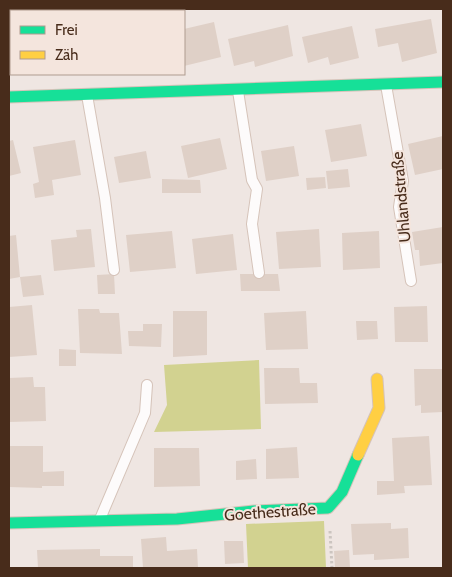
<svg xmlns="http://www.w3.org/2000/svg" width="452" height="577" font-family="Cabin,sans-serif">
	<rect width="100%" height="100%" fill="#efe6e2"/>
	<path fill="#d2d290" d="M259,360L261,429L154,432L167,405L164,365Z
		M324,521L326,568H248L246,524Z"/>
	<path fill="#dfd0c7" d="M431,19L437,53L402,62L398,43L378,47L375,29Z
		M214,22L221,57L184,66V29Z
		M288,25L293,56L255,67L254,61L234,66L228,39Z
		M352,26L359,58L330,65L328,57L308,63L302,37Z
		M361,124L367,156L331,162L325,130Z
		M443,136V169L415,175L408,144Z
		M220,138L227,169L188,178L181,146Z
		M13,140L21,173L9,176V141Z
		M75,140L81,175L52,180L54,195L35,198L33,184L39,182L33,147Z
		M294,146L299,176L266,181L261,151Z
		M146,151L151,178L119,183L114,157Z
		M348,169L350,187L328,189L326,171Z
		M325,177L326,188L307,190L306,178Z
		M162,179L200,180L201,193H162Z
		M443,227V263L420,266L419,250H415L412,232Z
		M91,229L95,267L54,271L51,240L77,237L76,230Z
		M319,229L321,267L279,269L276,232Z
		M172,231L176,268L130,272L126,235Z
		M379,231L380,268L343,270L342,233Z
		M233,234L237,270L196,274L192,239Z
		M16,235L20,277L9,279V236Z
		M114,274L115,294H98L97,275Z
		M240,274H278L280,291H241Z
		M41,275L44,295L23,297L20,277Z
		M32,305L37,355L9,357V307Z
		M427,306L428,342H395L394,307Z
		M78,309H99L100,313H119L122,354L80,353Z
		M173,311H207V355L173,357Z
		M306,311L308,349L266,350L264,313Z
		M356,321H377L378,339L357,340Z
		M143,324H162L161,347L129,346L128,331H143Z
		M59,349L76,350V366H59Z
		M264,368H299L300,383H317L318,403L265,404Z
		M414,369H443V412L421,413V405L415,406Z
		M33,377L34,387H45L46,421L9,422V378Z
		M429,436L432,485L404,486L405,493L377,495V481H394L392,438Z
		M9,446H43V472L64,471V486H42V488L9,487Z
		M297,447L299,478L266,479V449Z
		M154,448H199L200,486L154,487Z
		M256,459L257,479L236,480V461Z
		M391,523V529L408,528L409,558L374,560V554L353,555L351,524Z
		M166,537L167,551L197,549L198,568H143L141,539Z
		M224,541H243L244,563L225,564Z
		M100,549V556H133V568H38L37,550Z
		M349,550L350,568H335L334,551Z"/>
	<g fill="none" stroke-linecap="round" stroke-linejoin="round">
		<defs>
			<path id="lane" d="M386,85L403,181L399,207L411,281
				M238,91L252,180L257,189L252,224L259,273
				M87,95L105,198L114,270
				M100,519L145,413L147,385"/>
			<path id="fast" d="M9,97L443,82
				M9,523L177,519L254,511L328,508L342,492L358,455"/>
			<path id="slow" d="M358,455L379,408L377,379"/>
		</defs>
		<use href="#lane" stroke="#d5c3b9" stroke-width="12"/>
		<use href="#fast" stroke="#d5c3b9" stroke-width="13"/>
		<use href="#slow" stroke="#d5c3b9" stroke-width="13"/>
		<path stroke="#ccc5c0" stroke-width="3" stroke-dasharray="2.5 2.5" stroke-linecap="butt" d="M330,531L332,568"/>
		<use href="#lane" stroke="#fdfbfb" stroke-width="10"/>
		<use href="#fast" stroke="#16e098" stroke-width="11"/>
		<use href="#slow" stroke="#ffcf43" stroke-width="11"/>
	</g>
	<g text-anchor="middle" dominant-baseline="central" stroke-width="4" stroke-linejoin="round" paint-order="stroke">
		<g font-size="16" fill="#482c1b" stroke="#f4e5dd">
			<text transform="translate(401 197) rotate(-95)">Uhlandstraße</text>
			<text transform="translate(270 512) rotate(-4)">Goethestraße</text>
		</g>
	</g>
	<rect width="452" height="577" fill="none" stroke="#482c1b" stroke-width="20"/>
	<rect x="10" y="10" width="175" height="65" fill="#f4e5dd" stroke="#af9b8f"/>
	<rect x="20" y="26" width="25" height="8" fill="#16e098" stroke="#af9b8f"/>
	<text x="55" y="35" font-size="15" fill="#482c1b">Frei</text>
	<rect x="20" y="51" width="25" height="8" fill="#ffcf43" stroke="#af9b8f"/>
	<text x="55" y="60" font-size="15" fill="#482c1b">Zäh</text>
</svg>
